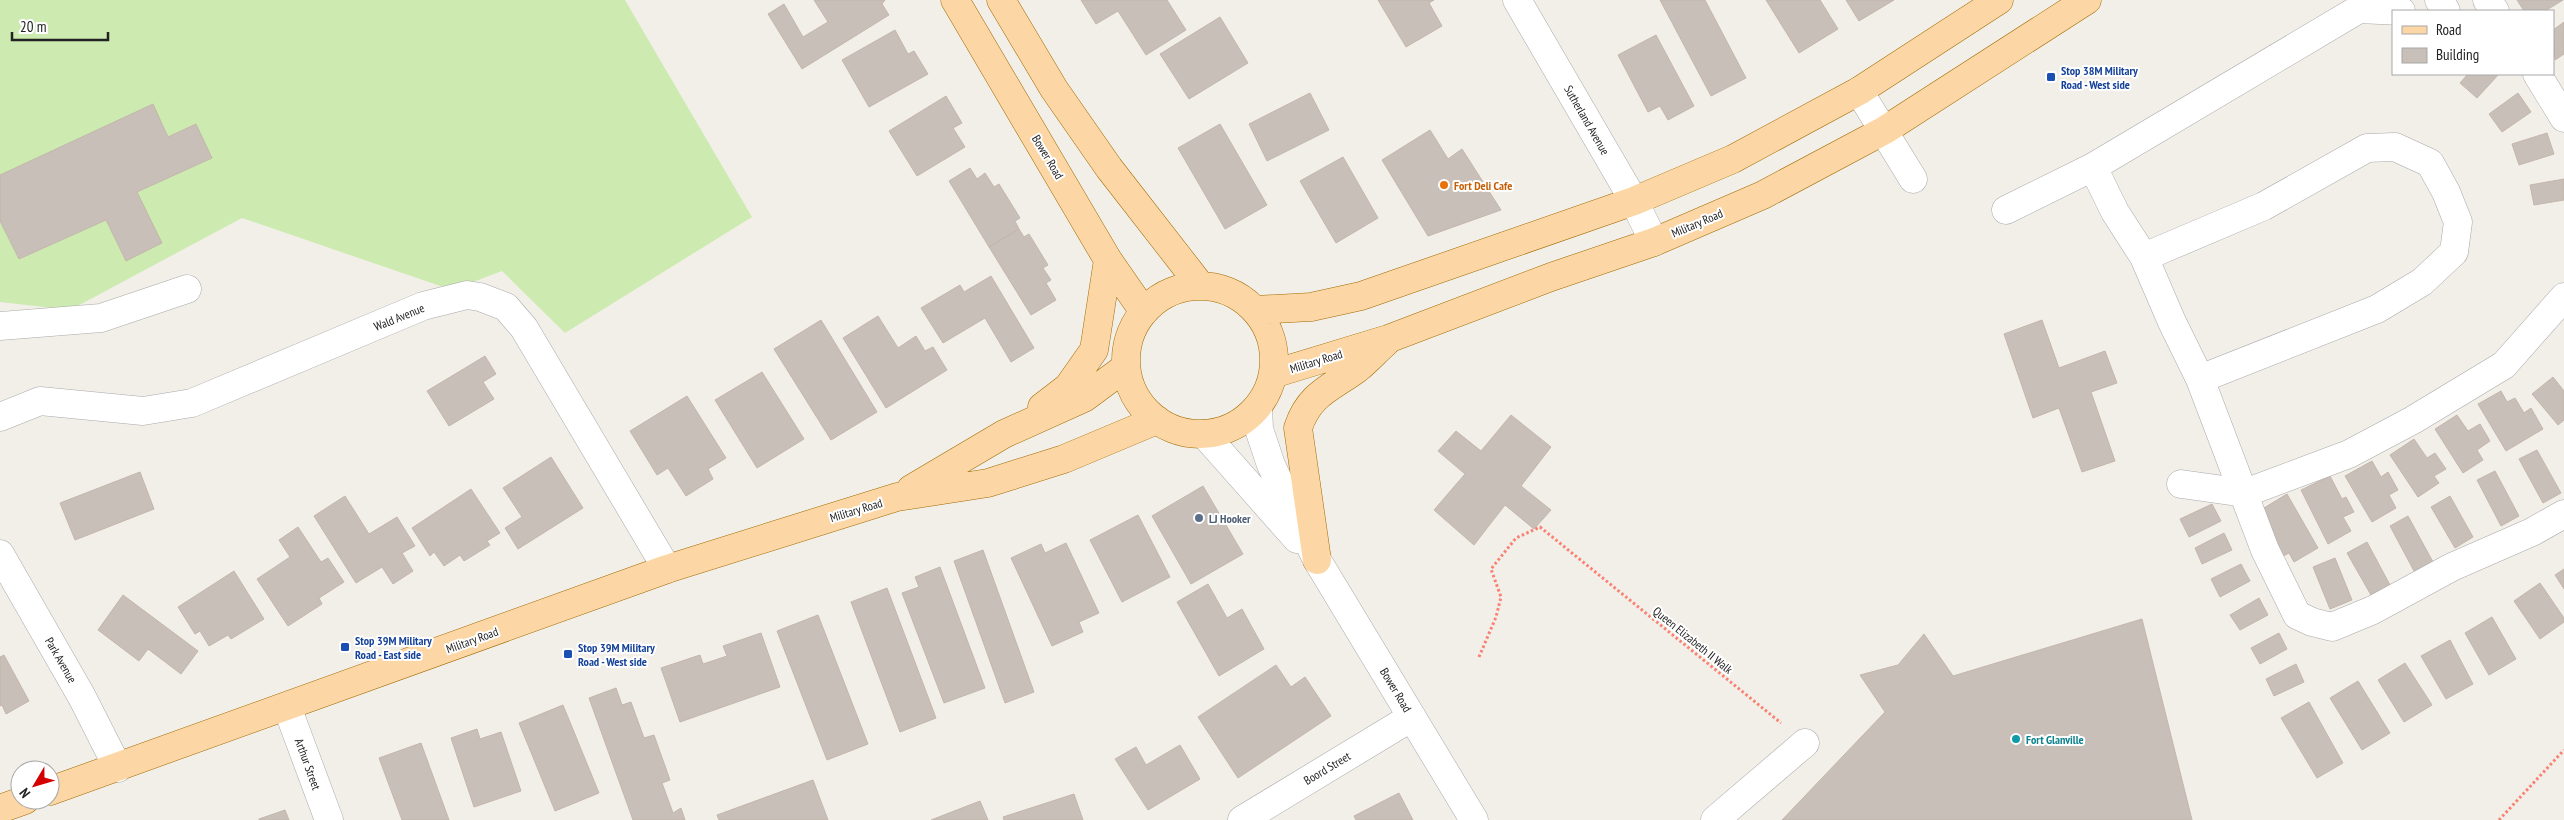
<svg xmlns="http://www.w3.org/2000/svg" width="2564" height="820" font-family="'PT Sans Narrow',sans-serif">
	<rect width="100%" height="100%" fill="#f2efe9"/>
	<path fill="#cdebb0" d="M0,0H625L752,217L565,333L502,271L452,290L242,218L70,310L0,302Z"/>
	<path fill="#c7bfb8" stroke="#c4b6ab" d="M814,0H885L882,4L889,15L802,69L768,14L784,4L803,37L828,22Z
		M1081,0H1167L1186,30L1146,55L1118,11L1096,24Z
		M1378,0H1434L1429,3L1442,26L1406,47Z
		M1660,0H1705L1746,78L1711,96Z
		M1766,0H1820L1838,29L1799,53Z
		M1846,0H1894L1859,21Z
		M2517,0H2563L2545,11H2524Z
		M1220,17L1248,63L1189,99L1160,54Z
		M2564,22V54L2555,60L2553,30Z
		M895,30L908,54L914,51L928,74L869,107L842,60Z
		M1656,35L1694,106L1668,120L1660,106L1648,112L1618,55Z
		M2468,74H2499L2477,98L2460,83Z
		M1310,93L1329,130L1267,161L1249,124Z
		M2518,93L2531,112L2502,132L2489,114Z
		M946,96L962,123L953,128L965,147L917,176L889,131Z
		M153,104L168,137L196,124L212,158L137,192L162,243L126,261L106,220L19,259L0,221V175Z
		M1220,124L1267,205L1225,229L1178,148Z
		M1430,130L1448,159L1462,149L1501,210L1428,236L1382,160Z
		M2547,133L2554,154L2519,165L2512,144Z
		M1343,157L1378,218L1336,243L1300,181Z
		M970,168L977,179L985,173L994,187L999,184L1020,218L1015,221L1019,229L989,247L949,181Z
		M2564,179V200L2534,205L2530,185Z
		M1019,229L1024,237L1029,234L1048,265L1043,268L1051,280L1046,283L1056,300L1031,315L989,247Z
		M991,276L1034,348L1011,362L985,318L943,343L921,308L960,285L964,292Z
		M878,316L898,348L916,336L925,351L933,347L947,370L886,408L843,338Z
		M821,320L877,412L831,440L774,349Z
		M2042,320L2059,368L2105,351L2117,383L2091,392L2115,461L2082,472L2059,408L2033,418L2004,334Z
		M485,356L496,374L483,382L494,399L449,426L427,391Z
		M762,372L804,439L757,468L715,400Z
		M2553,377L2564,391V420L2558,425L2532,394Z
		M2501,391L2507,402L2515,398L2524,413L2531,408L2543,429L2506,451L2478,404Z
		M687,396L726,458L708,469L713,479L686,496L668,468L657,475L630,431Z
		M1511,415L1551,447L1521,486L1551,510L1534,529L1505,505L1474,545L1434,510L1465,474L1438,451L1456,431L1481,451Z
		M2457,415L2468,431L2480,424L2490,441L2477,450L2483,460L2463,473L2435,429Z
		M2414,439L2427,458L2435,453L2446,469L2434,476L2439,483L2418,497L2390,455Z
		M2537,450L2561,493L2543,503L2519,459Z
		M551,457L583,508L518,549L505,528L522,517L503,488Z
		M2372,461L2381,477L2388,472L2398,490L2389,495L2396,508L2372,522L2345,476Z
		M2495,471L2519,516L2501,526L2477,480Z
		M140,472L154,509L75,540L60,503Z
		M2330,476L2342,499L2346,497L2354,512L2343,517L2351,531L2328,544L2301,490Z
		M1203,486L1243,554L1191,584L1152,516Z
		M471,489L500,533L487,541L490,545L464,561L460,555L444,566L434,552L430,556L412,528Z
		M2287,494L2318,548L2294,562L2289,553L2278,559L2264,508Z
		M345,496L369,534L397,517L415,546L402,553L413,571L393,584L382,567L356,583L314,516Z
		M2450,496L2473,537L2455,548L2431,507Z
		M2212,504L2221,521L2189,537L2180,519Z
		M1138,515L1170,577L1122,602L1090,540Z
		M2408,516L2433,562L2414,571L2390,526Z
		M298,527L321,562L328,558L344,582L319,598L322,604L288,626L257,579L290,557L279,540Z
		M2224,533L2232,550L2202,564L2195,548Z
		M2367,542L2390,585L2371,595L2347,553Z
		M1066,543L1099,613L1079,622L1083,632L1052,646L1011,558L1041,544L1045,553Z
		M983,550L1034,692L1005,703L954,561Z
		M2335,558L2352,600L2330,609L2313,567Z
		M2241,564L2250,581L2220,597L2211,579Z
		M940,567L985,688L944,703L902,593L919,587L915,577Z
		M2564,569V589L2555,575Z
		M234,571L264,619L231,639L228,635L209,646L200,631L195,634L178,607Z
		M2540,583L2564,618V622L2540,639L2514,601Z
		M1208,584L1227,618L1242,609L1264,649L1219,676L1177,602Z
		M887,588L936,718L900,732L851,602Z
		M123,595L198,651L181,674L148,649L139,661L98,630Z
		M2259,598L2268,615L2240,630L2230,615Z
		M818,615L868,744L827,760L777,631Z
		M2492,617L2516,659L2489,675L2465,633Z
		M2142,619L2192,820H1782L1885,712L1860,675L1898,665L1924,634L1953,676Z
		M761,633L780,687L680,722L661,668L700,655L703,664L727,656L723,646Z
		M2279,633L2287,649L2260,664L2251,648Z
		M2450,640L2473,684L2446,699L2421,656Z
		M4,655L29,701L6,714L2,705L0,706V657Z
		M2405,663L2432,705L2404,722L2378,680Z
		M2296,664L2304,682L2274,696L2266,679Z
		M1276,665L1291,687L1305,677L1331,716L1238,778L1198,717Z
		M2358,681L2390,733L2362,750L2330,698Z
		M616,688L622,705L631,702L644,738L654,735L670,780L662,783L673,813L681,808L685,820H633L589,698Z
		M2309,702L2343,763L2317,778L2281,718Z
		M563,705L599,793L555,811L519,723Z
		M477,729L480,739L501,732L521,791L474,807L451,738Z
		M421,743L449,820H402L379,758Z
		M1180,745L1200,779L1148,810L1115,759L1136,747L1146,765Z
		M813,780L828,820H719L717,815Z
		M1399,793L1413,820H1356L1354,816Z
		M1074,794L1083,820H1004L1003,817Z
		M980,801L988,820H931Z
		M285,810L289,820H259V819Z"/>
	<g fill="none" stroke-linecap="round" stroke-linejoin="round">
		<defs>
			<path id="minor" d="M1517,0L1634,201L1654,242
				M2439,0L2446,11
				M2487,0L2495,11
				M2537,74L2564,118
				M1859,91L1913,179
				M2093,167L2115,212L2144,257L2172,322L2200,379L2265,550L2297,615L2312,622L2332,627L2373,610L2452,567L2532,532L2564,514
				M2006,210L2093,167L2359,9L2401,11
				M2144,257L2264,206L2367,148L2395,147L2430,163L2446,192L2458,222L2454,252L2422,282L2377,309L2200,379
				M0,326L101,318L187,289
				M1258,407L1259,429L1271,465L1317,560L1474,820
				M0,417L40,401L143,411L192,403L423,306L467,295L480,297L506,307L524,328L667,569
				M1204,434L1297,539
				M2181,484L2245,493L2349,454L2413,420L2504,365L2564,297
				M0,554L82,697L118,768
				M287,707L329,820
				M1242,820L1412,717
				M1715,820L1805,743"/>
			<path id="major" d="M955,0L1108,260L1144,312
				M1001,0L1054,89L1109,168L1200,285
				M1126 360a74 74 0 1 1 148 0a74 74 0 1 1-148 0Z
				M1255,310L1311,307L1361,296L1634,201L1733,159L1859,91L1999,0
				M1273,374L1388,339L1551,277L1654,242L1763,195L1885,130L2087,0
				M1042,407L1068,387L1094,350L1108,260
				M911,489L1004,434L1084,398L1126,367
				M1317,560L1298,428C1309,394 1331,388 1357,369C1367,361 1376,351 1386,342
				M50,791L667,569L897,497L988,483L1064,459L1157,420
				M0,809L25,800"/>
		</defs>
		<use href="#minor" stroke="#a9a9a9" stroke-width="29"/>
		<use href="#major" stroke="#a06b00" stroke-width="29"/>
		<path stroke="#fa8072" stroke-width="3" stroke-dasharray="2.5 2.5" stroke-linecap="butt" d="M1479,657L1496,617L1501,597L1491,569L1516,538L1540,527L1781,723
			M2499,820L2564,750"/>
		<use href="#minor" stroke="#fff" stroke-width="28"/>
		<use href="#major" stroke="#fcd6a4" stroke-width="28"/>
	</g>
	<g fill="#1a4fb4" stroke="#fff" stroke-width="2">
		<rect x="2046" y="72" width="10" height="10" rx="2.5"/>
		<rect x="340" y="642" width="10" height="10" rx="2.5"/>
		<rect x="563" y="649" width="10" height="10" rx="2.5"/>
	</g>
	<circle fill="#e8710a" stroke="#fff" stroke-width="2" cx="1444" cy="185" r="5"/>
	<circle fill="#5c6f8a" stroke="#fff" stroke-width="2" cx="1199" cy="518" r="5"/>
	<circle fill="#0f9aa8" stroke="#fff" stroke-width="2" cx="2016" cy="739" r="5"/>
	<g text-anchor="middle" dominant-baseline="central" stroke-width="4" stroke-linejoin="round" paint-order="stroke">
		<g font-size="12" font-weight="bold" fill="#164399" stroke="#fff" text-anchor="start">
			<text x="2061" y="70">Stop 38M Military<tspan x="2061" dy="14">Road - West side</tspan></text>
			<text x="355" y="640">Stop 39M Military<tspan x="355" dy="14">Road - East side</tspan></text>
			<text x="578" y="647">Stop 39M Military<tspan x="578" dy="14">Road - West side</tspan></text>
		</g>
		<g font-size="12" fill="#222" stroke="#fff">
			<text transform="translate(1587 120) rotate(60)">Sutherland Avenue</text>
			<text transform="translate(1048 157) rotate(59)">Bower Road</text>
			<text transform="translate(1697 223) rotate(-23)">Military Road</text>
			<text transform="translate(399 317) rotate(-22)">Wald Avenue</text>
			<text transform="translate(1316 361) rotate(-17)">Military Road</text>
			<text transform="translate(856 510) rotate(-17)">Military Road</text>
			<text transform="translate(472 640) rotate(-20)">Military Road</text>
			<text transform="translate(1693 640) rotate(39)">Queen Elizabeth II Walk</text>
			<text transform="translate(61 660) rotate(60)">Park Avenue</text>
			<text transform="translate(1396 690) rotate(59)">Bower Road</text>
			<text transform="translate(308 764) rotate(70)">Arthur Street</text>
			<text transform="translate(1327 768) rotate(-31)">Boord Street</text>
		</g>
		<g font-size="12" font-weight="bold" fill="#c56008" stroke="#fff" text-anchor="start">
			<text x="1454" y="185">Fort Deli Cafe</text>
		</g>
		<g font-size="12" font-weight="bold" fill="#4e5e75" stroke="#fff" text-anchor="start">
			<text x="1209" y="518">LJ Hooker</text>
		</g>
		<g font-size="12" font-weight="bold" fill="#0d838f" stroke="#fff" text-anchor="start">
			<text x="2026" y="739">Fort Glanville</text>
		</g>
	</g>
	<rect x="2392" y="10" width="162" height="65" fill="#ffffff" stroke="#a7a7a7"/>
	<rect x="2402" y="26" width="25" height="8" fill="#fcd6a4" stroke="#a7a7a7"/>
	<text x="2436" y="35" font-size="15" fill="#222222">Road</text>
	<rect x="2402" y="48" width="25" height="15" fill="#c7bfb8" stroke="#a7a7a7"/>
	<text x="2436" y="60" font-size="15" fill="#222222">Building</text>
	<g transform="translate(35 785) rotate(232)"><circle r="24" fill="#ffffff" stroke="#a7a7a7"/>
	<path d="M0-4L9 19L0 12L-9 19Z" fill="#d40000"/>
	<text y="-8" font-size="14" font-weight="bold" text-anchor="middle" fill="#222222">N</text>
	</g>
	<path d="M12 32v8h96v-8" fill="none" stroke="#222222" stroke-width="2.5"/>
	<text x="20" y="32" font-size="15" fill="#222222" stroke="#ffffff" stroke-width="4" paint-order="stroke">20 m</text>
</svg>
